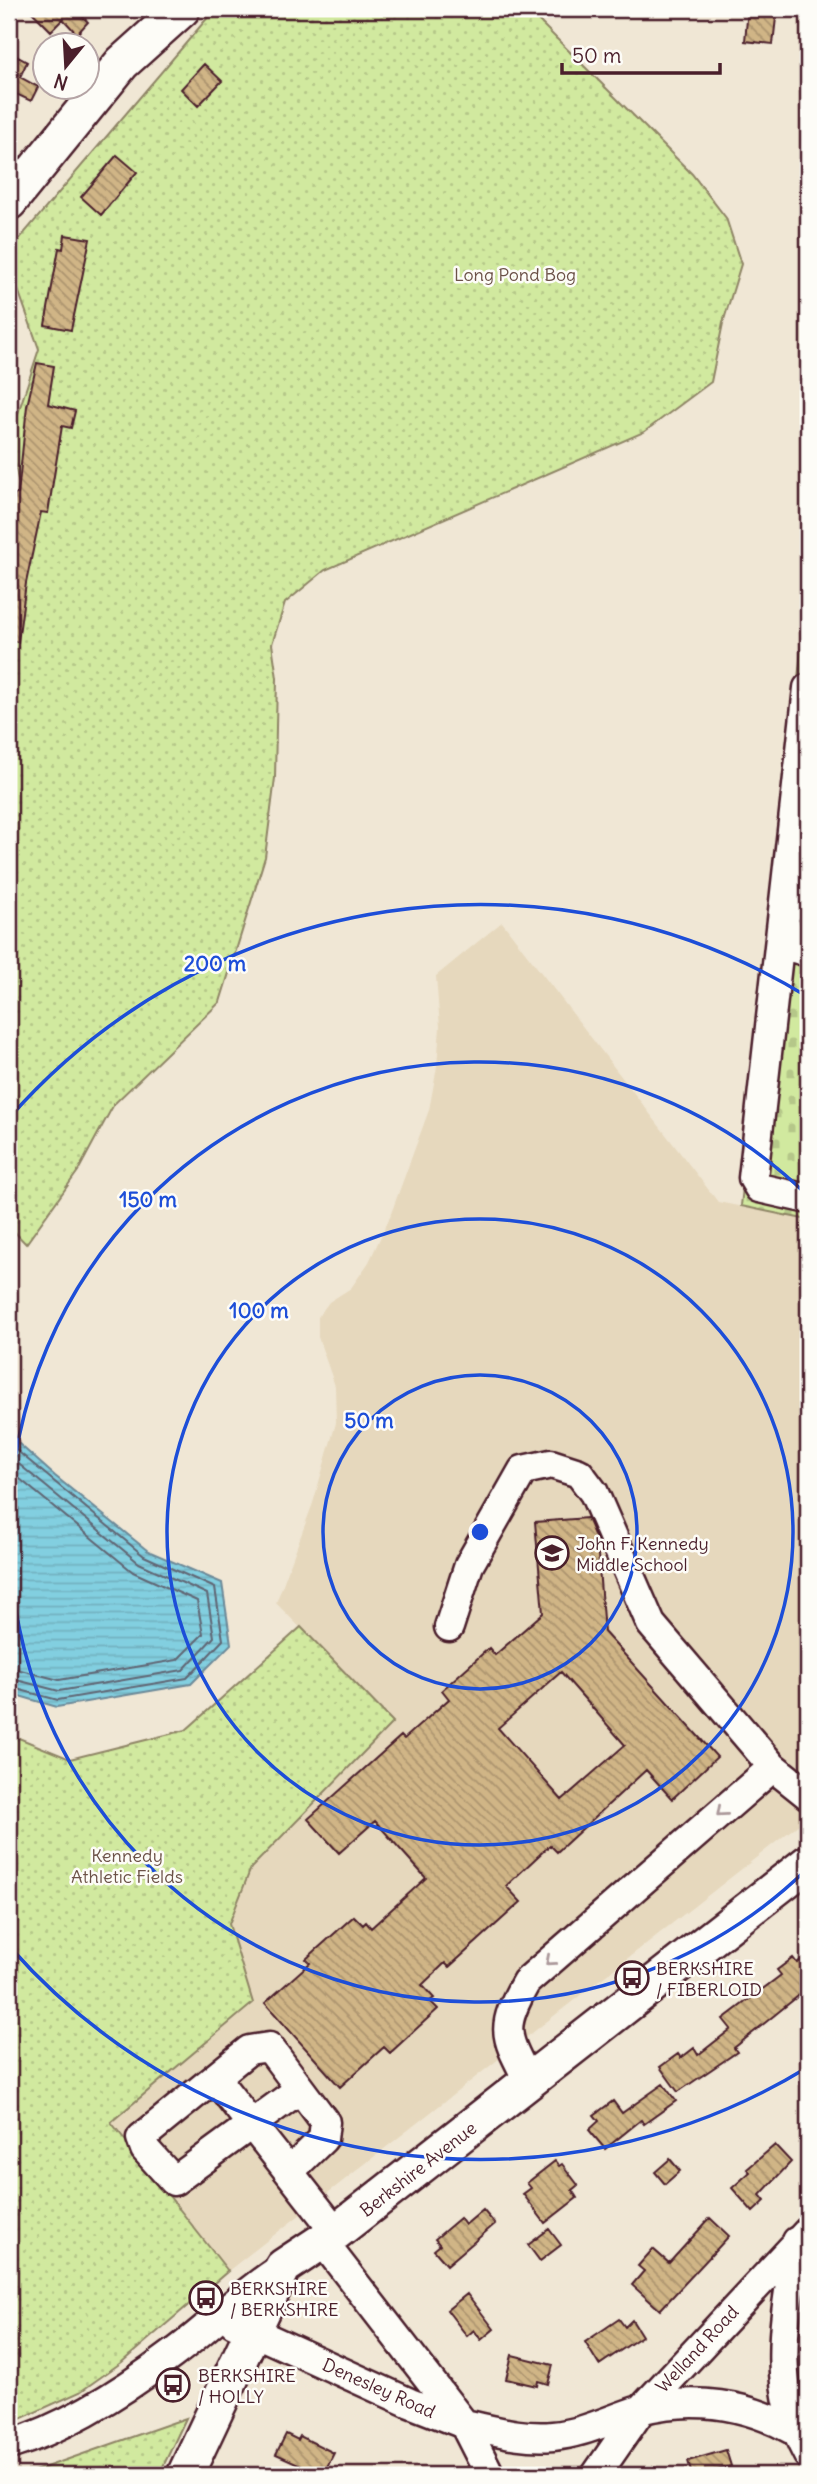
<svg xmlns="http://www.w3.org/2000/svg" width="817" height="2484" font-family="Delius,sans-serif">
	<defs>
		<pattern id="cemetery-stones" width="16" height="16" patternUnits="userSpaceOnUse" patternTransform="scale(1.75)"><rect width="16" height="16" fill="#d1e99f"/><path d="M2 7V4a2 2 0 0 1 4 0v3zM10 15v-3a2 2 0 0 1 4 0v3z" fill="#b5c789"/></pattern>
		<pattern id="park-dots" width="8" height="8" patternUnits="userSpaceOnUse" patternTransform="scale(1.75)"><rect width="8" height="8" fill="#d1e99f"/><path d="M2 2h.1M6 6h.1" fill="none" stroke="#b5c789" stroke-width="1.8" stroke-linecap="round"/></pattern>
		<pattern id="water-rules" width="6" height="5" patternUnits="userSpaceOnUse" patternTransform="scale(1.75)"><rect width="6" height="5" fill="#82cfe0"/><path d="M0 2.5h6" fill="none" stroke="#72b1c0"/></pattern>
		<pattern id="building-back-hatch" width="6" height="6" patternUnits="userSpaceOnUse" patternTransform="scale(1.75)"><rect width="6" height="6" fill="#d0b586"/><path d="M-1 5l2 2M0 0l6 6M5-1l2 2" fill="none" stroke="#ab936e"/></pattern>
	</defs>
	<rect width="100%" height="100%" fill="#f0e7d5"/>
	<filter id="ink" filterUnits="userSpaceOnUse"><feTurbulence type="fractalNoise" baseFrequency=".0143" numOctaves="2"/><feDisplacementMap in="SourceGraphic" scale="14" xChannelSelector="R" yChannelSelector="G"/><feConvolveMatrix kernelMatrix="1 2 1 2 8 2 1 2 1" color-interpolation-filters="sRGB"/></filter>
	<g filter="url(#ink)">
		<path fill="#e6d8bd" d="M502,922L718,1202L808,1220V1817L228,2271L110,2122L253,2004L229,1924L251,1868L393,1722L276,1603L313,1503L336,1423L335,1386L318,1337V1317L329,1302L351,1288L369,1262L389,1219L429,1110L437,1067L440,1027L436,976Z"/>
		<path fill="url(#cemetery-stones)" stroke="#8e8465" stroke-width="2" d="M808,586V1220L741,1206Z"/>
		<path fill="url(#park-dots)" stroke="#8e8465" stroke-width="2" d="M215,9H527L692,174L726,218L741,264L723,323L711,382L644,432L325,570L285,603L272,644L277,678L275,778L265,857L220,1002L114,1104L78,1171L26,1244L9,1226V526L22,496L9,441L39,349L9,264V251Z
			M301,1627L393,1722L251,1868L229,1924L253,2003L111,2122L228,2271L122,2362L80,2392L9,2424V1734L70,1759L186,1730Z
			M186,2418L159,2475H23Z"/>
		<path fill="url(#water-rules)" stroke="#6c8998" stroke-width="2" d="M9,1435L55,1476L148,1551L222,1583L231,1644L191,1684L57,1707L9,1693Z"/>
		<g fill="none" stroke-linecap="round" stroke-linejoin="round">
			<path stroke="#606573" stroke-width="2" d="M9,1444L144,1556L215,1588L223,1640L187,1678L58,1700L9,1687
				M9,1456L139,1563L207,1594L214,1637L183,1670L59,1691L9,1678
				M9,1470L133,1572L197,1601L203,1634L177,1660L59,1680L9,1667"/>
		</g>
		<path fill="url(#building-back-hatch)" stroke="#4a1f2b" stroke-width="2" fill-rule="evenodd" d="M29,9H75L88,22L77,34L63,19L51,31Z
			M748,9H777L773,44L745,41Z
			M9,52L27,62L20,77L38,87L31,101L12,92L9,99Z
			M204,64L222,81L198,106L181,89Z
			M117,155L137,172L101,215L81,197Z
			M65,235L90,239L71,330L45,325L59,248L63,249Z
			M37,363L54,366L48,404L75,411L71,428L62,426L48,513L41,512L26,583L18,642L9,641V530L15,494H18L27,406Z
			M587,1518L597,1542L604,1632L717,1757L672,1799L646,1770L557,1852L550,1845L506,1886L521,1902L449,1967L445,1963L422,1985L434,1998L430,2001L438,2009L390,2053L384,2047L340,2087L265,2003L310,1963L306,1959L354,1916L363,1925L366,1922L371,1928L426,1878L375,1821L339,1853L308,1819L401,1736L404,1739L449,1699L442,1690L489,1648L495,1655L543,1613L535,1522ZM561,1672L625,1745L562,1800L498,1728Z
			M808,1954V1988L734,2048L737,2052L678,2092L660,2067L678,2054L681,2058L694,2048L698,2055L731,2029L723,2019L781,1975L777,1970L793,1958L797,1963Z
			M663,2084L676,2101L644,2124L641,2120L605,2149L589,2130L599,2121L594,2115L613,2101L622,2113Z
			M775,2145L791,2162L760,2195L765,2201L753,2212L732,2188L750,2172L747,2169Z
			M670,2159L680,2171L665,2184L655,2172Z
			M555,2161L559,2166L562,2164L578,2185L572,2190L577,2198L545,2223L523,2194L531,2188L527,2183Z
			M483,2210L495,2224L447,2265L434,2250L440,2245L435,2239L460,2218L465,2225Z
			M710,2218L729,2236L660,2310L632,2285L644,2271L638,2266L653,2249L669,2263Z
			M549,2229L561,2245L540,2261L528,2245Z
			M467,2294L494,2329L481,2340L474,2330L467,2336L447,2310Z
			M619,2319L625,2327L632,2320L642,2336L599,2365L585,2342Z
			M512,2355L553,2365L548,2384L538,2381L537,2386L506,2379Z
			M286,2434L298,2440L300,2436L334,2453L323,2475L276,2454Z
			M726,2450L731,2466L717,2470L718,2475H692L688,2461Z"/>
		<g fill="none" stroke-linecap="round" stroke-linejoin="round">
			<defs>
				<path id="minor" d="M808,688L753,1178L759,1188L808,1199
					M808,897L792,902L783,919L794,948L808,952
					M449,1627L469,1565L523,1470L551,1464L579,1473L594,1493L651,1624L773,1767L808,1795
					M215,2078L289,2172
					M529,2082C505,2035 499,2030 526,1982L773,1767
					M300,2089L174,2181L145,2149L141,2138L249,2050L269,2047L325,2122L323,2139L289,2172L336,2232
					M797,2241C785,2318 769,2383 808,2455
					M323,2242L464,2424C493,2430 523,2439 553,2436C585,2433 610,2419 640,2410C694,2396 747,2404 795,2431
					M234,2323L410,2403L464,2424L490,2475
					M9,2445C68,2427 124,2391 173,2354C211,2326 243,2292 283,2267
					M596,2475L641,2410L808,2231"/>
				<path id="major" d="M9,202L122,63L182,9
					M185,2475L283,2267L336,2232L808,1863"/>
			</defs>
			<use href="#minor" stroke="#4a1f2b" stroke-width="33"/>
			<use href="#major" stroke="#4a1f2b" stroke-width="40"/>
			<use href="#minor" stroke="#fdfcf7" stroke-width="28"/>
			<use href="#major" stroke="#fdfcf7" stroke-width="35"/>
		</g>
		<defs><path id="oneway-chevron" d="M-2-3.5L2.5 0L-2 3.5" fill="none" stroke-width="1.6" stroke-linecap="round" stroke-linejoin="round" transform="scale(1.75)"/></defs>
		<g stroke="#ac999b">
			<use href="#oneway-chevron" transform="translate(721 1812) rotate(139)"/>
			<use href="#oneway-chevron" transform="translate(550 1961) rotate(139)"/>
		</g>
	</g>
	<g fill="none" stroke="#1d4ed8" stroke-width="3.5">
		<circle cx="480" cy="1532" r="157"/>
		<circle cx="480" cy="1532" r="313"/>
		<path d="M806 1870A470 470 0 1 1 806 1194"/>
		<path d="M808 2067A627 627 0 0 1 10 1947M10 1117A627 627 0 0 1 808 997"/>
	</g>
	<defs>
		<symbol id="school-ring" viewBox="-11 -11 22 22"><circle r="9.5" fill="#fdfcf7" stroke="#4a1f2b" stroke-width="1.5"/><path d="M0-5L7-2L0 1L-7-2ZM-4 1L0 2.5L4 1V4Q0 6-4 4Z" fill="#4a1f2b"/></symbol>
		<symbol id="bus-ring" viewBox="-11 -11 22 22"><circle r="9.5" fill="#fdfcf7" stroke="#4a1f2b" stroke-width="1.5"/><path d="M-5-6H5V4H4V6H2V4H-2V6H-4V4H-5ZM-3.5-4V0h7V-4ZM-3.5 1.2v1.5H-2V1.2ZM2 1.2v1.5H3.5V1.2Z" fill="#4a1f2b"/></symbol>
	</defs>
	<g fill-rule="evenodd">
		<use href="#school-ring" x="533" y="1534" width="38" height="38"/>
		<use href="#bus-ring" x="613" y="1959" width="38" height="38"/>
		<use href="#bus-ring" x="187" y="2279" width="38" height="38"/>
		<use href="#bus-ring" x="154" y="2366" width="38" height="38"/>
	</g>
	<g text-anchor="middle" dominant-baseline="central" stroke-width="5" stroke-linejoin="round" paint-order="stroke">
		<g font-size="18" fill="#6c5248" stroke="#fdfcf7">
			<text x="515" y="274">Long Pond Bog</text>
			<text x="127" y="1855">Kennedy<tspan x="127" dy="21">Athletic Fields</tspan></text>
		</g>
		<g font-size="18" fill="#4a1f2b" stroke="#fdfcf7" text-anchor="start">
			<text x="576" y="1543">John F. Kennedy<tspan x="576" dy="21">Middle School</tspan></text>
			<text x="656" y="1968">BERKSHIRE<tspan x="656" dy="21">/ FIBERLOID</tspan></text>
			<text x="230" y="2288">BERKSHIRE<tspan x="230" dy="21">/ BERKSHIRE</tspan></text>
			<text x="198" y="2375">BERKSHIRE<tspan x="198" dy="21">/ HOLLY</tspan></text>
		</g>
		<g font-size="18" fill="#4a1f2b" stroke="#fdfcf7">
			<text transform="translate(418 2169) rotate(-38)">Berkshire Avenue</text>
			<text transform="translate(697 2349) rotate(-47)">Welland Road</text>
			<text transform="translate(379 2388) rotate(24)">Denesley Road</text>
		</g>
	</g>
	<circle cx="480" cy="1532" r="10" fill="#1d4ed8" stroke="#fdfcf7" stroke-width="3.5"/>
	<g font-size="21" text-anchor="middle" font-weight="bold" fill="#1d4ed8" stroke="#fdfcf7" stroke-width="5" stroke-linejoin="round" paint-order="stroke">
		<text x="215" y="971">200 m</text>
		<text x="148" y="1207">150 m</text>
		<text x="259" y="1318">100 m</text>
		<text x="369" y="1428">50 m</text>
	</g>
	<rect width="817" height="2484" fill="none" stroke="#fdfcf7" stroke-width="35"/>
	<rect x="18" y="18" width="782" height="2449" fill="none" stroke="#4a1f2b" stroke-width="2.5" filter="url(#ink)"/>
	<g transform="translate(66 66) rotate(198)"><circle r="33" fill="#fdfcf7" stroke="#b5a4a5" stroke-width="2"/>
	<path d="M0-5L12 26L0 18L-12 26Z" fill="#4a1f2b"/>
	<text y="-10" font-size="19" font-weight="bold" text-anchor="middle" fill="#4a1f2b">N</text>
	</g>
	<path d="M562 63v10h158v-10" fill="none" stroke="#4a1f2b" stroke-width="3.5"/>
	<text x="572" y="63" font-size="21" fill="#4a1f2b" stroke="#fdfcf7" stroke-width="5" paint-order="stroke">50 m</text>
</svg>
